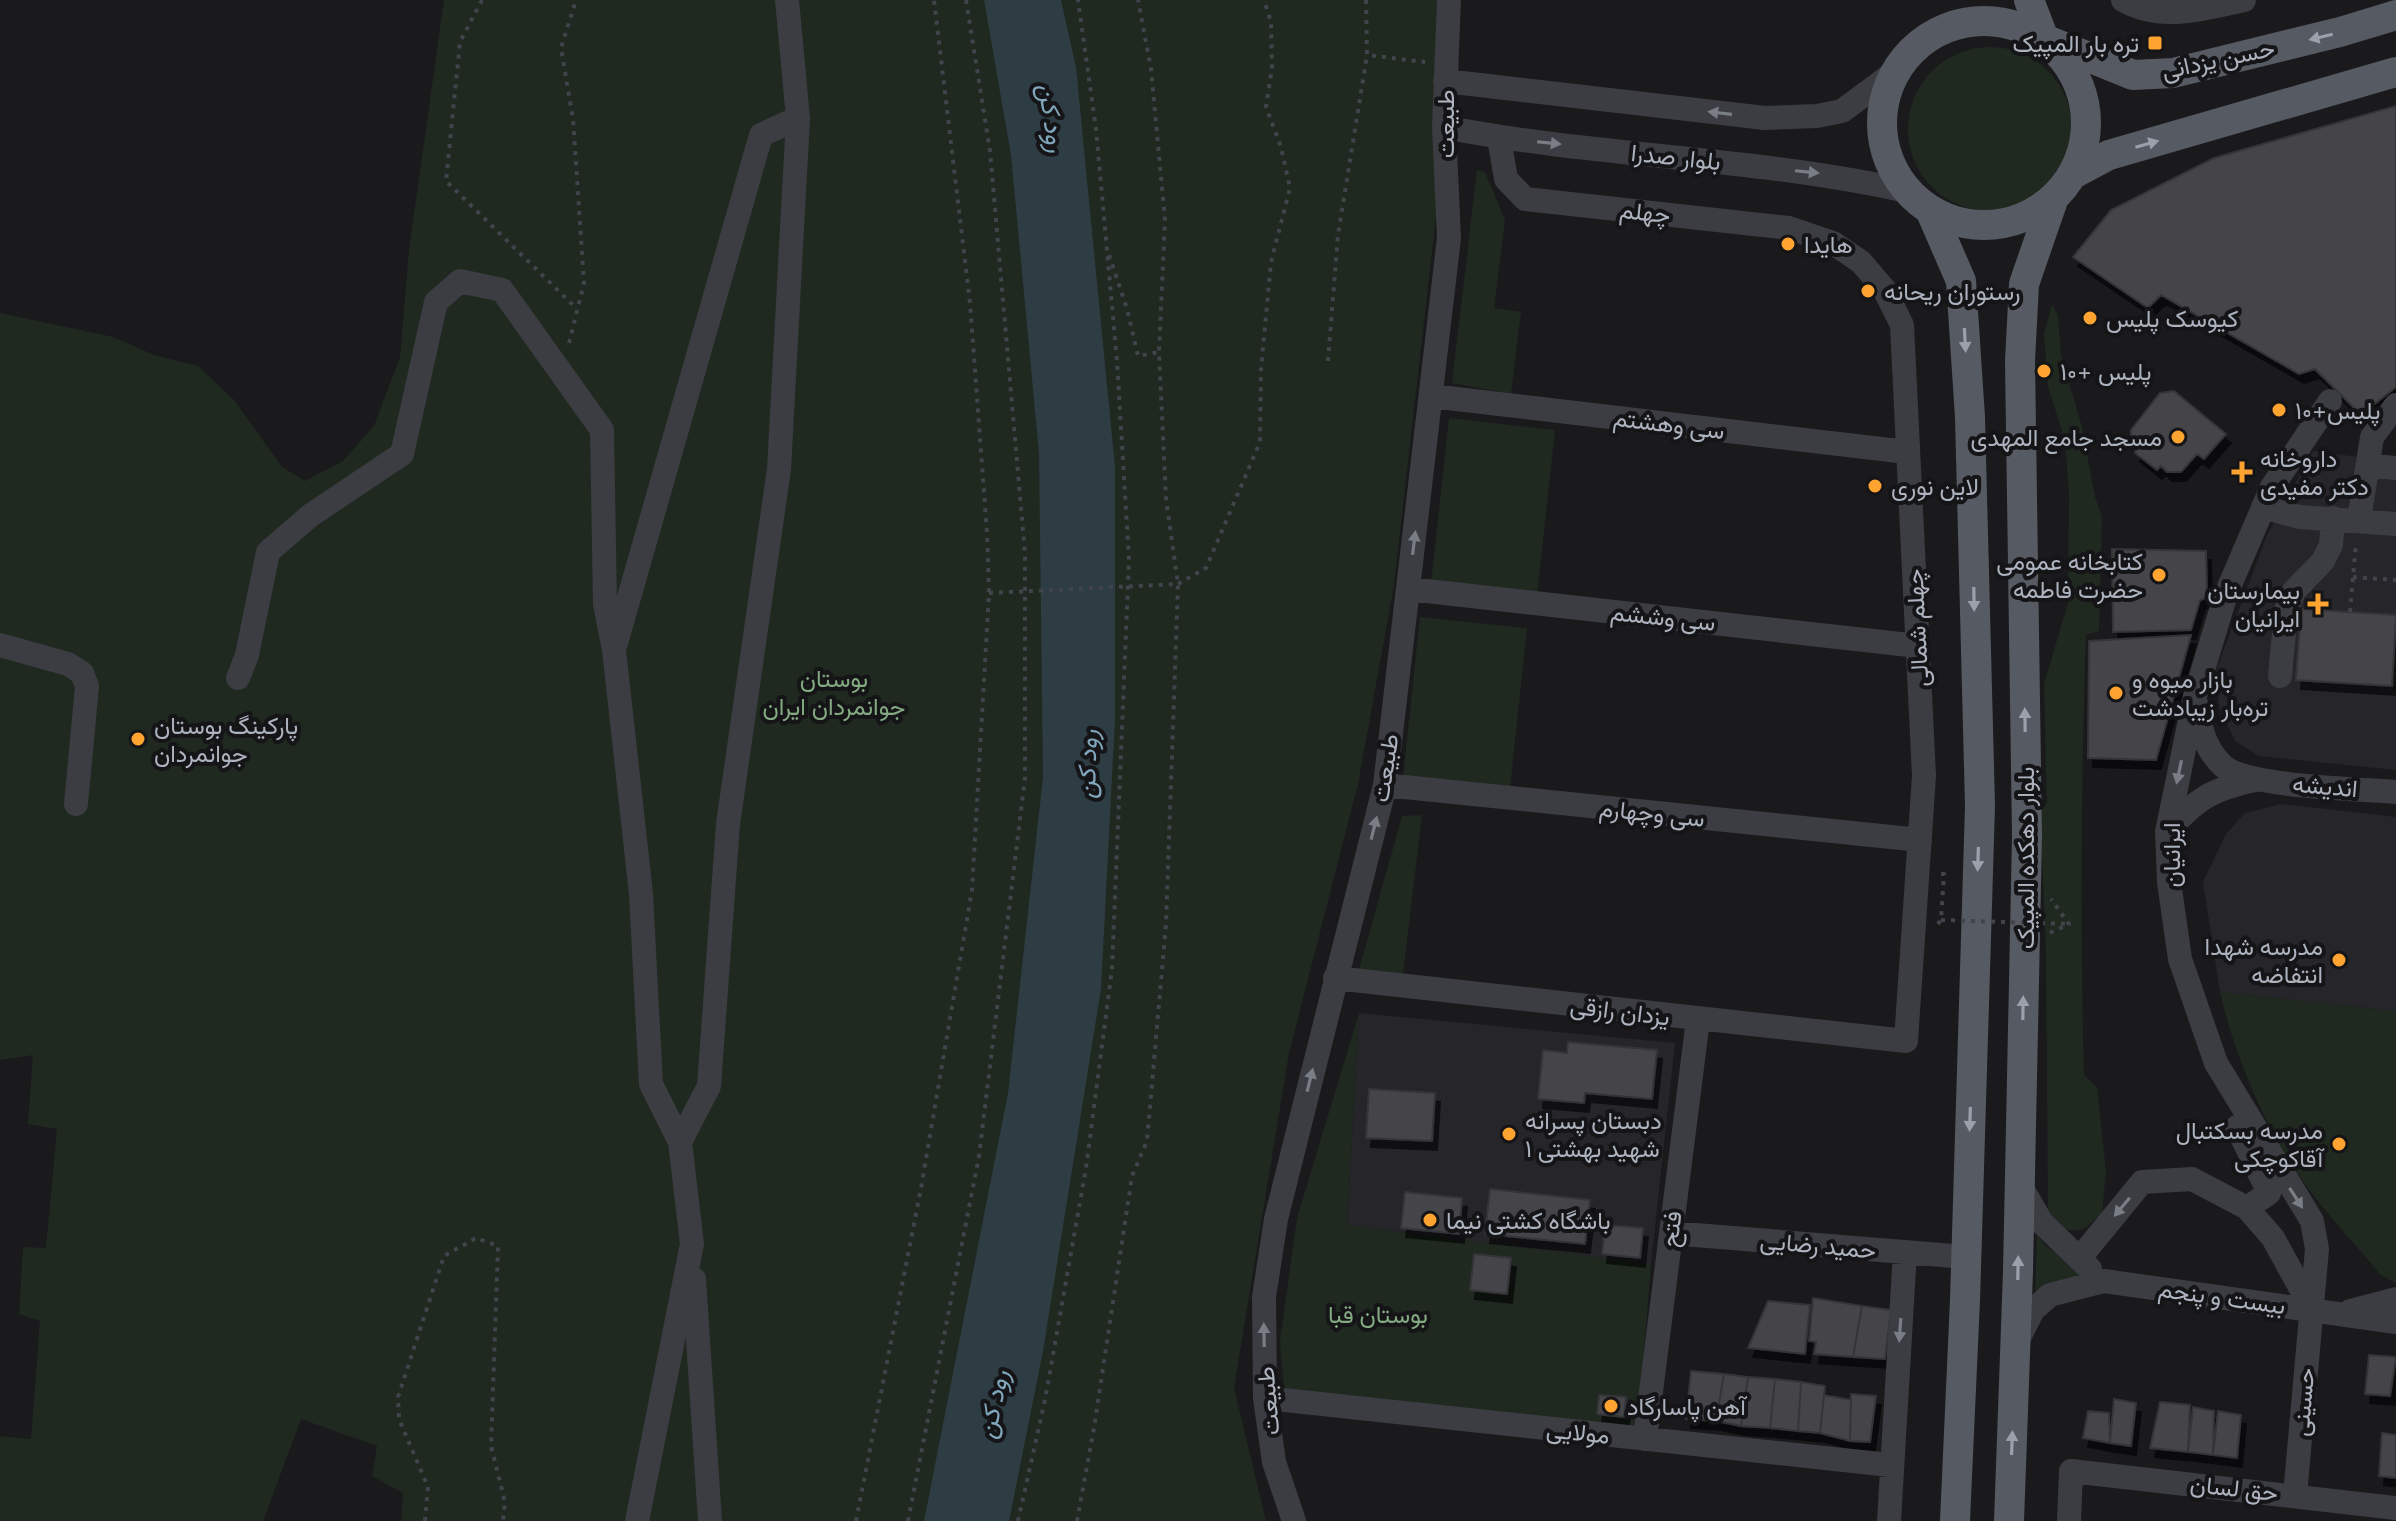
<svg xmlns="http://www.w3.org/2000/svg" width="2396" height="1521" font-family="Figtree,Vazirmatn,sans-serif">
	<defs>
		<filter id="shadow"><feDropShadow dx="5" dy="9" stdDeviation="0" flood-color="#0009"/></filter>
	</defs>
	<rect width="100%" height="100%" fill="#1a1a1d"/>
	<path fill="#26262a" d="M2313,451L2396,462V770L2259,756L2235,741L2220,710L2215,673L2267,535Z
		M2281,804L2396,817V1011L2220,992L2203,882L2226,834L2245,813Z
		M1359,1013L1675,1043L1651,1264L1347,1225Z"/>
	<path fill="#1f2920" d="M444,0H1446L1440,181L1394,585L1358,784L1289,1053L1234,1388L1266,1521H401L403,1493L372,1476L377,1446L301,1419L263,1521H0V1436L31,1439L40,1321L19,1314L23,1247L46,1248L57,1129L28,1124L33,1055L0,1060V313L113,337L154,355L198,366L234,400L282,467L305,481L343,461L374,426L400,357L409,250Z
		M1908 129a82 82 0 1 1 164 0a82 82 0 1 1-164 0Z
		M1477,170L1485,172L1505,220L1494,308L1521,312L1511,394L1452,383Z
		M2052,304L2058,316L2061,355L2082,427L2095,497L2102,516L2099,631L2086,635C2081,782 2080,928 2084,1075L2097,1087L2106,1172L2102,1213C2085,1229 2080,1236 2057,1226L2048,1210L2046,951L2040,812L2047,803L2044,684L2068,603L2069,495L2065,441L2048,386L2044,334Z
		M1449,418L1555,430L1537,595L1431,584Z
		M1420,617L1527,628L1510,788L1403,777Z
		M1422,815L1403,974L1359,969L1402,816Z
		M2220,992L2396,1011V1283L2381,1275C2356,1245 2328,1216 2305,1184C2266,1129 2235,1059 2220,992Z
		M1359,1013L1347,1225L1651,1264L1638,1427L1284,1389L1280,1341L1297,1218Z
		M2037,1235L2047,1247L2087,1275L2035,1299Z"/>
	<path fill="#2e3c43" d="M984,0H1061L1076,67L1115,467V719L1101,989L1043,1351L1009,1521H924L1008,1093L1043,777L1039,453L1011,155Z"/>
	<path fill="#44454a" stroke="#343439" stroke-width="2" filter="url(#shadow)" d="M2396,106V387L2361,415L2315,369L2299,374L2161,295L2148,308L2073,257L2111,210L2214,158Z
		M2174,391L2226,434L2204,459L2197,454L2181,472H2167L2161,466L2157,470L2135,453L2137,448L2131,444V430L2160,393Z
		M2112,549L2206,551L2207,598L2200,600L2191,630L2113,632Z
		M2301,609L2396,615L2392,686L2296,680Z
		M2191,635L2156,760L2088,758L2089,641Z
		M1568,1042L1657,1050L1652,1099L1585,1093L1584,1103L1538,1099L1543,1050L1567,1053Z
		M1369,1089L1435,1093L1432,1141L1366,1138Z
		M1490,1189L1590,1200L1585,1244L1485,1234Z
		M1405,1192L1462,1198L1459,1234L1401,1228Z
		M1605,1225L1643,1228L1640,1258L1602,1254Z
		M1474,1254L1511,1258L1507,1294L1470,1290Z
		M1813,1298L1862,1306L1853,1357L1814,1354L1816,1342L1809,1341Z
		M1768,1301L1810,1305L1805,1354L1748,1348Z
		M1862,1306L1891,1310L1885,1359L1853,1357Z
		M2369,1355L2396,1357L2390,1396L2365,1394Z
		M1691,1371L1724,1374L1716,1421L1686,1419Z
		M1724,1374L1748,1377L1741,1426L1716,1421Z
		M1748,1377L1775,1379L1770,1428L1741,1426Z
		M1775,1379L1801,1382L1798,1431L1770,1428Z
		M1801,1382L1825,1386L1820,1433L1798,1431Z
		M1851,1394L1876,1396L1870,1442L1850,1441Z
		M1599,1395L1626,1397L1624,1417L1597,1414Z
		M1824,1395L1851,1400L1850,1441L1820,1433Z
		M2114,1399L2136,1403L2131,1446L2110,1443Z
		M2160,1402L2190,1405L2188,1452L2150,1448Z
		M2193,1407L2214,1411L2213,1455L2188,1452Z
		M2088,1411L2109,1413L2110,1443L2083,1438Z
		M2218,1411L2241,1415L2237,1458L2213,1455Z
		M2382,1433L2396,1435V1478L2379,1476Z"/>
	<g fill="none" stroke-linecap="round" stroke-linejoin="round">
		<path stroke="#41444a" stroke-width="4" stroke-dasharray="4 6" stroke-linecap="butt" d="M482,0L460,42L446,181L577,309
			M1366,0L1367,55L1425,62
			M1109,255L1127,309L1138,356L1159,352
			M569,343L584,283L573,119L561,48L576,0
			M1328,361L1338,235L1367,55
			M2353,577L2396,580
			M1178,584L1206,568L1260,442L1261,369L1271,262L1290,188L1281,147L1266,107L1272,67L1271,22L1264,0
			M2350,612L2356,543
			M1938,924L1941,920L1944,874H1940
			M2050,933L2069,924L2051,899
			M425,1521L428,1487L399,1419L398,1397L444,1256L476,1238L498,1246L491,1446L505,1502L503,1521
			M856,1521L921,1188L972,890L989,593L987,533L970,303L934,0
			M908,1521L979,1156L1025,778V554L990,151L966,0
			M1018,1521L1045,1400L1086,1168L1112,969L1129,560L1117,361L1096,129L1078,0
			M1077,1521L1094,1428L1132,1176L1147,1141L1166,924L1178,584L1166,499L1159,352L1165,220L1151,69L1138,0"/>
		<path stroke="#3b3d42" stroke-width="24" d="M2123,0C2160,22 2204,9 2244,0
			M1445,81L1765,118L1817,116L1842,111L1896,71
			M1444,127C1597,157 1754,157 1907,191
			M1431,396L1907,452
			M2368,465L2396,468
			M2263,507L2299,517L2396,524
			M2359,520L2372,437L2396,405
			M1409,589L1918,646
			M616,643L761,135L798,118
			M0,645L68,664L82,673L87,686L76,804
			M2280,676L2286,611L2294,591L2323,561L2331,545L2333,518
			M238,678L247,655L268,552L311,515L402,454L436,302L460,281L502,290L602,430L605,604L614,650L641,894L651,1084L680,1142L692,1244L637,1521
			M2196,704C2200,728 2205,749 2223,766C2247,787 2360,789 2396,792
			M1385,785L1920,840
			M2167,832C2196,799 2212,789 2255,780
			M1335,978L1906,1041L1924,776L1902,325L1884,289L1861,262L1833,243L1789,228L1525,199L1506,179L1499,138
			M680,1142L709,1086L728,824L779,469L798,118L787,0
			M2019,1183L2042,1223L2090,1269
			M2247,1208L2273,1238L2312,1309
			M1671,1233L1966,1257
			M2079,1259L2142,1182L2192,1179L2247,1208L2269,1193L2237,1127
			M694,1279L710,1521
			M2350,1311L2396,1299
			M2017,1342L2033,1310L2050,1295L2104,1281L2396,1322
			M1265,1398L1890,1465
			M1645,1439L1698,1020
			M2295,1495L2317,1249L2312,1221L2216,1063L2180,959L2169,882L2167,832L2195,696L2226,594L2272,487L2330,401
			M1294,1521L1274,1462L1265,1398L1264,1297L1276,1219L1385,785L1449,238L1444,127L1449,0
			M1889,1521L1905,1252
			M2069,1521L2071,1471L2396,1508"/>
		<path stroke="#565a62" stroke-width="30" d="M2029,0L2044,39L2133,75L2173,73L2340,32L2396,15
			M1882 123a102 102 0 1 1 204 0a102 102 0 1 1-204 0Z
			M2075,173L2109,155L2396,72
			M1931,212L1961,281L1970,417L1980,806L1965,1300L1955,1521
			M2009,1521L2018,1271L2027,836L2020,361L2024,284L2053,200"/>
		<path stroke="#41444a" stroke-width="4" stroke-dasharray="4 6" stroke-linecap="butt" d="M989,593L1178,584
			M1941,920L2069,924"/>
	</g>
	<defs><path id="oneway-solid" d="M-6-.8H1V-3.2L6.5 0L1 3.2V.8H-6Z" transform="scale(2)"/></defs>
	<g fill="#9ba1ac">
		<use href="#oneway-solid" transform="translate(2321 37) rotate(167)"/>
		<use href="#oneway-solid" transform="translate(2147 144) rotate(-16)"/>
		<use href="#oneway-solid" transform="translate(1965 340) rotate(87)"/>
		<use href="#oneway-solid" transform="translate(1974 599) rotate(89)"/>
		<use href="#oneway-solid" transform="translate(2025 720) rotate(-91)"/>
		<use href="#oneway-solid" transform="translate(1978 859) rotate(92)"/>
		<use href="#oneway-solid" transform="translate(2023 1008) rotate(-89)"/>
		<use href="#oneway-solid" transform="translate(1970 1119) rotate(92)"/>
		<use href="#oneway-solid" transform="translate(2018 1268) rotate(-89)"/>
		<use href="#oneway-solid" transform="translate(2012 1443) rotate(-88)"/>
	</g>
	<g fill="#797e86">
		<use href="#oneway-solid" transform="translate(1720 113) rotate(-173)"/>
		<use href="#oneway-solid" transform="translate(1549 143) rotate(6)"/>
		<use href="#oneway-solid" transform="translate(1807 172) rotate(6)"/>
		<use href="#oneway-solid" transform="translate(1414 543) rotate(-83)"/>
		<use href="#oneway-solid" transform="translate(2179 772) rotate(102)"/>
		<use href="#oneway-solid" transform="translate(1374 828) rotate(-76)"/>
		<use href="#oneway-solid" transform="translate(1310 1080) rotate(-76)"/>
		<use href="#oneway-solid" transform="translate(2296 1198) rotate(57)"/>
		<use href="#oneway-solid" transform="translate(2122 1207) rotate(130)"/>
		<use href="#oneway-solid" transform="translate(1900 1330) rotate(94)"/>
		<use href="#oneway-solid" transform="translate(1264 1335) rotate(-91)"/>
	</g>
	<g fill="#ffa430" stroke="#151518" stroke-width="3">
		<rect x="2147" y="35" width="16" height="16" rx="4"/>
		<circle cx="1788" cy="244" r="8"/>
		<circle cx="1868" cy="291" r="8"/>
		<circle cx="2090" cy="318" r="8"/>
		<circle cx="2044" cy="371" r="8"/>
		<circle cx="2279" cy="410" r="8"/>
		<circle cx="2178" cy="437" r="8"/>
		<path d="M2238 460h8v8h8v8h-8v8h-8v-8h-8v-8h8z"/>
		<circle cx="1875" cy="486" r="8"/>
		<circle cx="2159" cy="575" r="8"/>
		<path d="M2314 592h8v8h8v8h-8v8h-8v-8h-8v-8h8z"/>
		<circle cx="2116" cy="693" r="8"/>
		<circle cx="138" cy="739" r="8"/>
		<circle cx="2339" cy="960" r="8"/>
		<circle cx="1509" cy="1134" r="8"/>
		<circle cx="2339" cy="1144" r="8"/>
		<circle cx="1430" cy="1220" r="8"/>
		<circle cx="1611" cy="1406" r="8"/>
	</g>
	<g text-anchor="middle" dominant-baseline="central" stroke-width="8" stroke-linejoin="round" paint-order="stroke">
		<g font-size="24" fill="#acb3be" stroke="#151518" text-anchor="start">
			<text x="2139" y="43" text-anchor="end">تره بار المپیک</text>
			<text x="1804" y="244">هایدا</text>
			<text x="1884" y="291">رستوران ریحانه</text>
			<text x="2106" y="318">کیوسک پلیس</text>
			<text x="2060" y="371">پلیس +۱۰</text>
			<text x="2295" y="410">پلیس+۱۰</text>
			<text x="2162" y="437" text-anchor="end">مسجد جامع المهدی</text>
			<text x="2260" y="458">داروخانه<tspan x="2260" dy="28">دکتر مفیدی</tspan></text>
			<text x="1891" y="486">لاین نوری</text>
			<text x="2143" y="561" text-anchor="end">کتابخانه عمومی<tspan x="2143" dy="28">حضرت فاطمه</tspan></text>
			<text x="2300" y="590" text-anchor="end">بیمارستان<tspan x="2300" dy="28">ایرانیان</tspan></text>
			<text x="2132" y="679">بازار میوه و<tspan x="2132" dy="28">تره‌بار زیبادشت</tspan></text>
			<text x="154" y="725">پارکینگ بوستان<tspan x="154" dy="28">جوانمردان</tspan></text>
			<text x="2323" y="946" text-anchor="end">مدرسه شهدا<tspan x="2323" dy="28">انتفاضه</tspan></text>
			<text x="1525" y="1120">دبستان پسرانه<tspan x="1525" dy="28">شهید بهشتی ۱</tspan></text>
			<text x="2323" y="1130" text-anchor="end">مدرسه بسکتبال<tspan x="2323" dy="28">آقاکوچکی</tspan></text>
			<text x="1446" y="1220">باشگاه کشتی نیما</text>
			<text x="1627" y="1406">آهن پاسارگاد</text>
		</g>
		<g font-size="24" fill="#acb3be" stroke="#151518">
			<text transform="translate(2218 59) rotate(-12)">حسن یزدانی</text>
			<text transform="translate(1445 124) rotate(-90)">طبیعت</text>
			<text transform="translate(1676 157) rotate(6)">بلوار صدرا</text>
			<text transform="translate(1645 212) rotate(6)">چهلم</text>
			<text transform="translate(1669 424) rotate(7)">سی وهشتم</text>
			<text transform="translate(1663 617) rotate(6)">سی وششم</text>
			<text transform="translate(1917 628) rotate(-93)">چهلم شمالی</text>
			<text transform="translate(1385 768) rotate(-81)">طبیعت</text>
			<text transform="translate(2325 786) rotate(5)">اندیشه</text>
			<text transform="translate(1652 813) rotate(6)">سی وچهارم</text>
			<text transform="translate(2171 855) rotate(-90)">ایرانیان</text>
			<text transform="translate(2025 858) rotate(-90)">بلوار دهکده المپیک</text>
			<text transform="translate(1620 1011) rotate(7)">یزدان رازقی</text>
			<text transform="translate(1671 1229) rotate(-83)">فتح</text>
			<text transform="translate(1818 1245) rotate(5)">حمید رضایی</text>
			<text transform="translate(2222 1297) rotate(8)">بیست و پنجم</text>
			<text transform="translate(1268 1401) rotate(-95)">طبیعت</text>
			<text transform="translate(2303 1402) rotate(-85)">حسینی</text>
			<text transform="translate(1578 1432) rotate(6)">مولایی</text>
			<text transform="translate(2234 1488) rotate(6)">حق لسان</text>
		</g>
		<g font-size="24" fill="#83aa81" stroke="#151518">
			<text x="834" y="678">بوستان<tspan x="834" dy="28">جوانمردان ایران</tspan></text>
			<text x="1378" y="1314">بوستان قبا</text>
		</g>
		<g font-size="26" font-style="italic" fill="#80a6bb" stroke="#151518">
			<text transform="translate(1052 118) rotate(82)">رود کن</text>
			<text transform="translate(1087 764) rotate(-88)">رود کن</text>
			<text transform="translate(993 1404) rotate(-78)">رود کن</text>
		</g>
	</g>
</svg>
